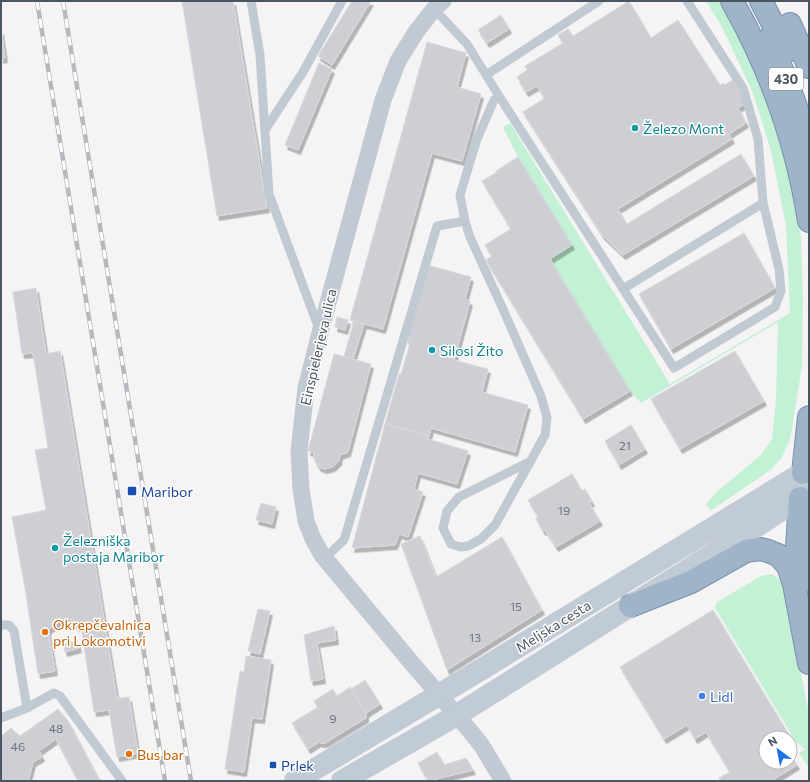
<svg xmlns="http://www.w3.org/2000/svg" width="810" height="782" font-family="Commissioner,sans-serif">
	<defs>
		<filter id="shadow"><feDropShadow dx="2.5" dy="4.5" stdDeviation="0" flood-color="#0004"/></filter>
	</defs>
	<rect width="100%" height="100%" fill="#f5f3f3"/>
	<path fill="#c3f1d5" d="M706,1H726L773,112L787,165L801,237L803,297L802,366L790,440L782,457L772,469L710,511L706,504L720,489L761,455L772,439L776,399L778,322L641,403L630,391L550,259L572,245L518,157L503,127L510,123L670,384L790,313L786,225L771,151L753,93L722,27Z
		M772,574L778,578L786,589L795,643L809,714V768L799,753L805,749L796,742L715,608L717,602L761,576Z"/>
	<path fill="#cdcfd5" stroke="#d7d9de" filter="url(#shadow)" d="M182,1H233L267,208L217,216Z
		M352,1H371L332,65L318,56Z
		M629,1L651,38L678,20L720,85L723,83L724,85L733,80L746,103L738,108L746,123L729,134L732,139L618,209L627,224L741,154L754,176L623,255L602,235L523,112L545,98L537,86L526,92L517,77L527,70L525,66L563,43L558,35L568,29L573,36Z
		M501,15L509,29L487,43L478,30Z
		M1,30L5,58L1,59Z
		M427,42L466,53L457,87L481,94L462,161L432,153L383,329L350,320Z
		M319,63L332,69L298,150L285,145Z
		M518,157L572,245L550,259L630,391L583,419L486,260L492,256L485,245L511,229L482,181L497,172L496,171Z
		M744,233L775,288L671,349L639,294Z
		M427,265L471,277L465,299L470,301L454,360L488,369L482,392L528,405L515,452L431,428L429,436L385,424L399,374H401L411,340L406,339Z
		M36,288L46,354L60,351L117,699L129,697L138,753L117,757L109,710L94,712L81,626L77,627L70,619L61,620L48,630L55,671L38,674L26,594L12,517L46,510L35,450L48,448L33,353L22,354L13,292Z
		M337,317L348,320L345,330L335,327Z
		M354,321L364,324L353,359L344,357Z
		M735,351L764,401L680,449L651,399Z
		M334,354L371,364L348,452L340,455L339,461L334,466L329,468L324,469L319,467L316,463L314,458V453L308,451Z
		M385,424L429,436L428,439L468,451L457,484L418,473L414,489L423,492L408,537L399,534L395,545L352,548Z
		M631,425L645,449L619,465L605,441Z
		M572,474L582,491L585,489L592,502L589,503L600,521L556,547L545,530L543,531L536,519L538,517L528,500Z
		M261,503L276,507L272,524L256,520Z
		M420,536L436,577L502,537L542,610L447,670L401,544Z
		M258,609L270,611L260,654L248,651Z
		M713,610L794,743L790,746V738H766V762H790V754L797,765L771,781H721L719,778L730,772L706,732L695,739L687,725L664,739L620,667Z
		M334,626L336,640L317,643L323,679L311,681L304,635Z
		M77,641L79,648L65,652L63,644Z
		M246,656L271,660L262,719L252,718L244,772L225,769L240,671L244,672Z
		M365,680L380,704L366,713L351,689Z
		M350,687L366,713V718L325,743H321L319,742L308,749L292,723L318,707L314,701L333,689L337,696Z
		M58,709L68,721L100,781H78L56,739L39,751L42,757L33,762L28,781H1V736L11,728L20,736Z
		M437,752L444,765L466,758L473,770L428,781L418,763Z"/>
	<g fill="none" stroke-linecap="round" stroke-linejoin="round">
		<defs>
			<path id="trunk" d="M732,1C770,68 797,144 809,221
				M761,1L787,51
				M790,24L809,67
				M769,39C785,75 799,111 809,149
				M803,473L809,417
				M799,584L797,548L800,498
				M630,606L691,582L746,551L760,549L768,551L778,555L788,566L794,584L809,663"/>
		</defs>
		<use href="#trunk" stroke="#7690ad" stroke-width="24"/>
		<path stroke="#c1cad2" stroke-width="9" d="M251,1L260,55L269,194L319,329
			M687,1L743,88L758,139L763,203
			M434,9L467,44L499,96L674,368L775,307L781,291L779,269L763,203L623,289
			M486,75L599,1
			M499,96L494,100L477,139L460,195L465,221L470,237L502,307L541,396L547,418L545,435L495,525L481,539L468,546L461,547L451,544L443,528L447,511L459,497L531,461
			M265,130L303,72L342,1
			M325,558L344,540L437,226L465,221
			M1,625H9L14,631L27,708
			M1,718L27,708L54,693L60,696L122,781"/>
		<path stroke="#c1cad2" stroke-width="17" d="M443,1L434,9L416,32L398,61L383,100L322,325L306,388L299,451L301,489L306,521L313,539L322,555L410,661L471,732L482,746L503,781"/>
		<path stroke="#c1cbd6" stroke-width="22" d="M295,781L482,669L809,469
			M342,781L457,715L754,528L809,492"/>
		<use href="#trunk" stroke="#9fb4c9" stroke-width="22"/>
		<defs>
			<path id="rail" d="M37,1L165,781
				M63,1L191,781"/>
		</defs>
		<use href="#rail" stroke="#b5b8bd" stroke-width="4.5"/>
		<use href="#rail" stroke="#fff" stroke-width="3" stroke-dasharray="9" stroke-linecap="butt"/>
	</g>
	<g fill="#0f9aa8" stroke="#fff" stroke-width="1.5">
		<circle cx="635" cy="128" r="4"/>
		<circle cx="432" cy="350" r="4"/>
		<circle cx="55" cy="548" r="4"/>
	</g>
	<g fill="#1a4fb4" stroke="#fff" stroke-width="1.5">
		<rect x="127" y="486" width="10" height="10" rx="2"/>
		<rect x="269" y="761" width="8" height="8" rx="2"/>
	</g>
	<g fill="#e8710a" stroke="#fff" stroke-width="1.5">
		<circle cx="45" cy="632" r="4"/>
		<circle cx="129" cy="754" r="4"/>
	</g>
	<circle fill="#3f7fe0" stroke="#fff" stroke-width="1.5" cx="702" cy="696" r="4"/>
	<g text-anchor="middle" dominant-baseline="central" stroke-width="3" stroke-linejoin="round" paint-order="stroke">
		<g font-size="12" fill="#6b747e">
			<text x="625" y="445">21</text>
			<text x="564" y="510">19</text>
			<text x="516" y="606">15</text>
			<text x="475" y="637">13</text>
			<text x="333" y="718">9</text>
			<text x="56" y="728">48</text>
			<text x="18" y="746">46</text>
		</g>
		<rect fill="#fff" stroke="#808990" stroke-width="1" x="769" y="68" width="34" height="22" rx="3"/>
		<g font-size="13" font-weight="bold" fill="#4a5661">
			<text x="786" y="79">430</text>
		</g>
		<g font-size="14" fill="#0d838f" stroke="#fff" text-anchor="start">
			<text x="643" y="128">Železo Mont</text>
			<text x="440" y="350">Silosi Žito</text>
			<text x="63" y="540">Železniška<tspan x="63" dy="16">postaja Maribor</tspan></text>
		</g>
		<g font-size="14" fill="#4a5661" stroke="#fff">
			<text transform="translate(318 347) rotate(-77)">Einspielerjeva ulica</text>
			<text transform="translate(553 626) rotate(-32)">Meljska cesta</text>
		</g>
		<g font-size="14" fill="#164399" stroke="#fff" text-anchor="start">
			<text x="141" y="491">Maribor</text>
			<text x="281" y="765">Prlek</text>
		</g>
		<g font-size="14" fill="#c56008" stroke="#fff" text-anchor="start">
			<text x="53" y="624">Okrepčevalnica<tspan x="53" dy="16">pri Lokomotivi</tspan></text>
			<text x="137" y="754">Bus bar</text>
		</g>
		<g font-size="14" fill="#366cbe" stroke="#fff" text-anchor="start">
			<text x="710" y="696">Lidl</text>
		</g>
	</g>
	<rect width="810" height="782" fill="none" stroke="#4a5661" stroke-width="4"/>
	<g transform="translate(778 750) rotate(328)"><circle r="19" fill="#ffffff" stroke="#b7bbc0"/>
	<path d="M0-3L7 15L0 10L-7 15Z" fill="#1a73e8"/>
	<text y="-6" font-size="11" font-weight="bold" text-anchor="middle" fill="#4a5661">N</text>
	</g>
</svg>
